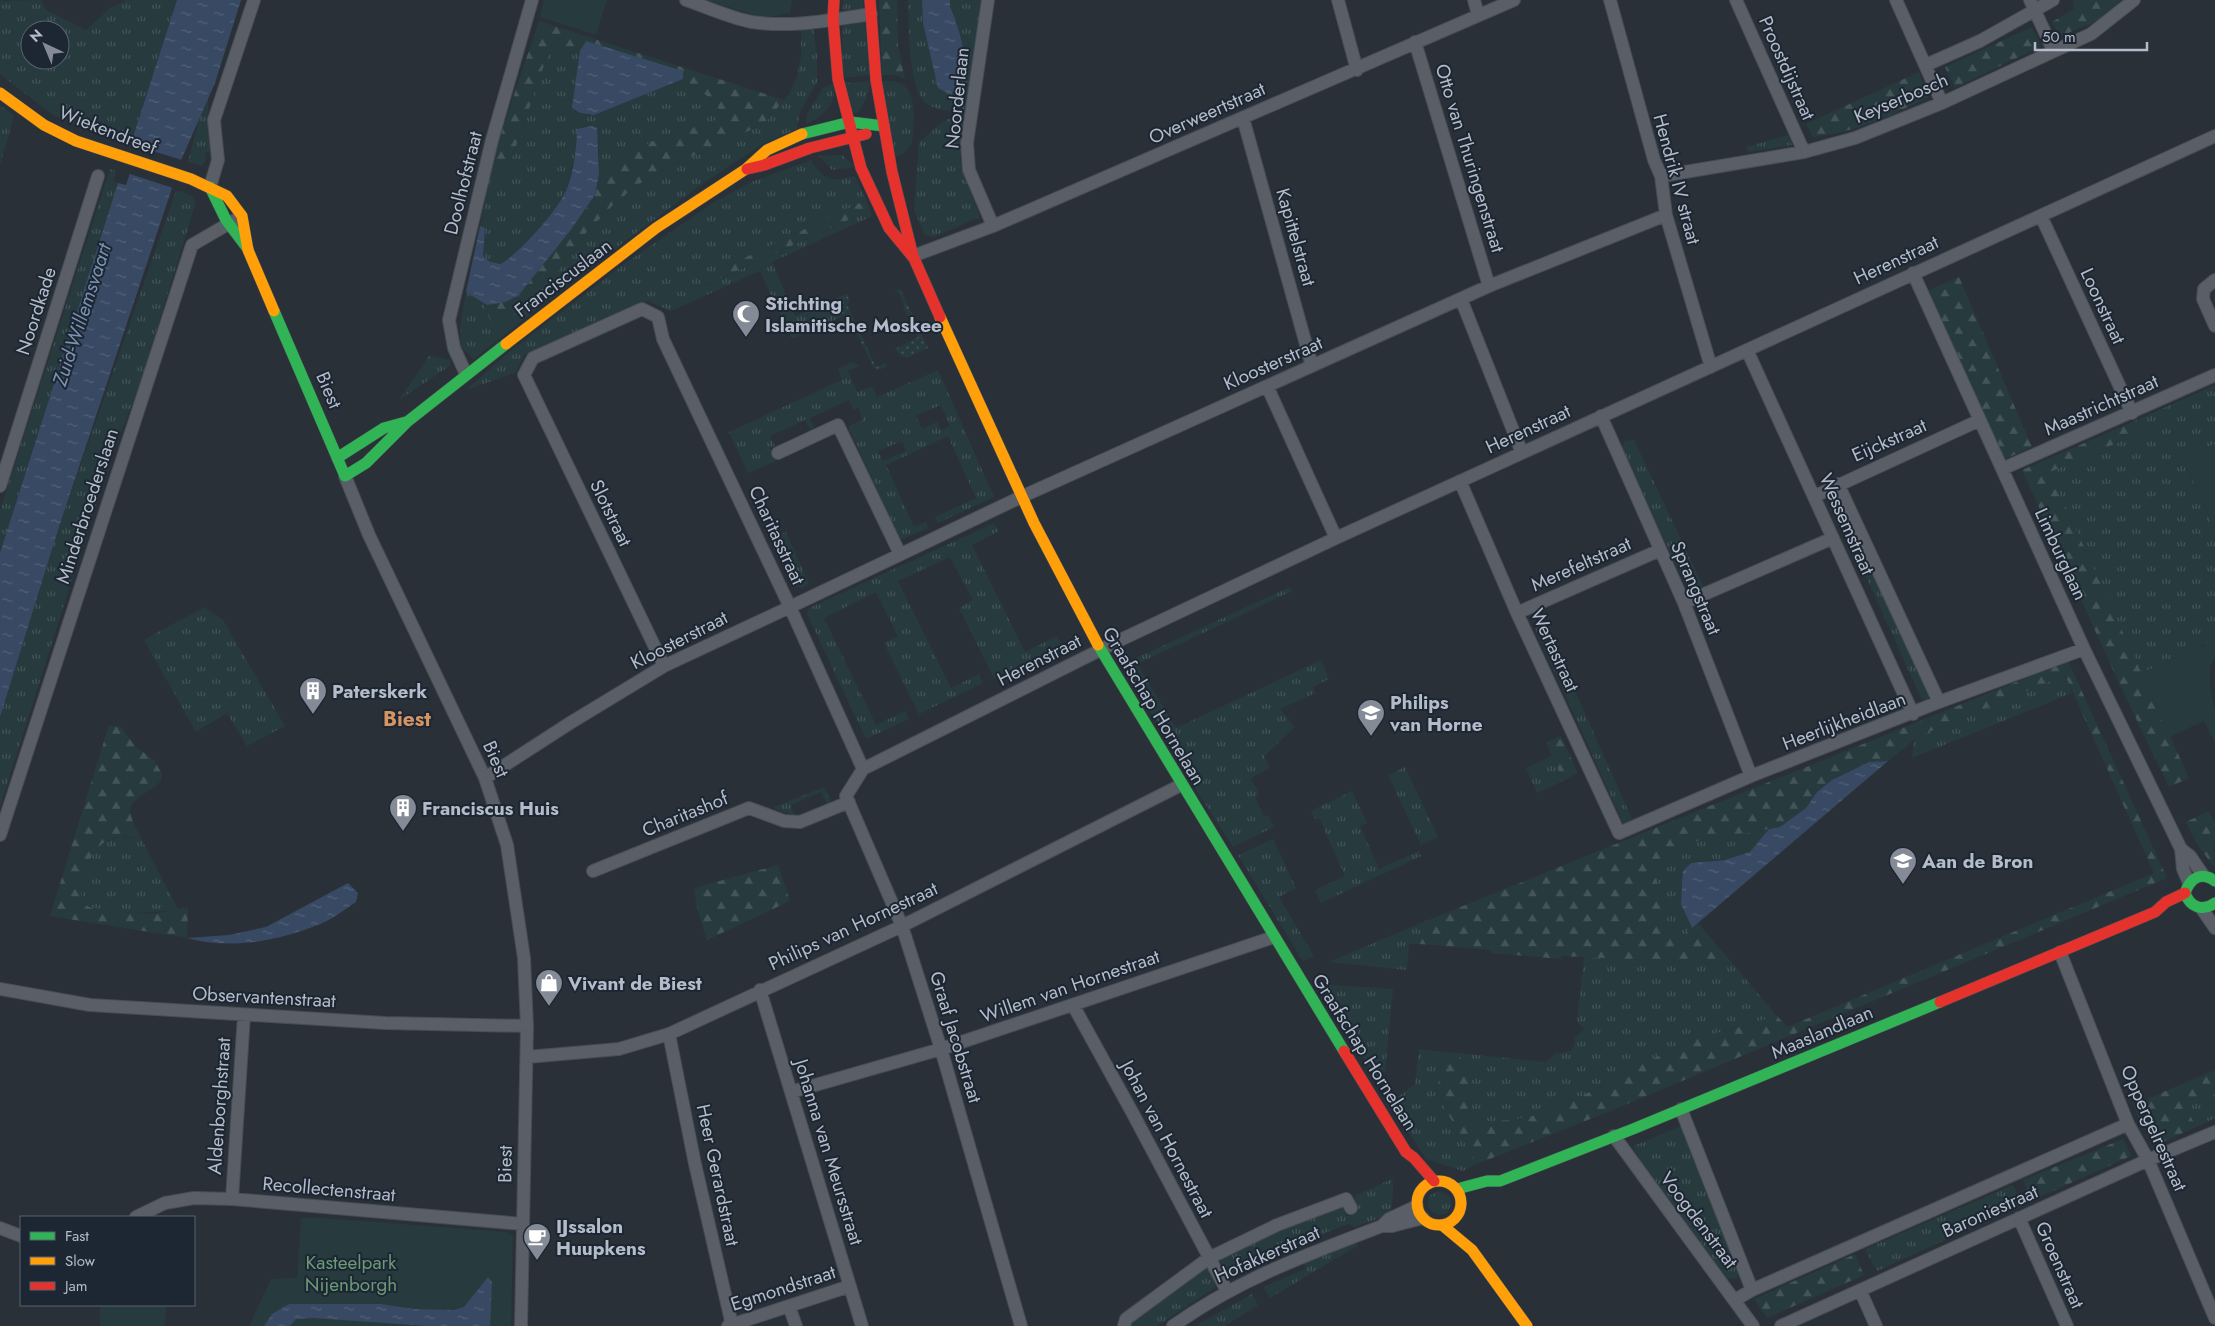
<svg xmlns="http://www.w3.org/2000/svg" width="2215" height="1326" font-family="Jost,sans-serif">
	<defs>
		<pattern id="grass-tufts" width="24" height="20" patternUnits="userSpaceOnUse" patternTransform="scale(1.25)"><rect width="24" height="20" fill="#273a3e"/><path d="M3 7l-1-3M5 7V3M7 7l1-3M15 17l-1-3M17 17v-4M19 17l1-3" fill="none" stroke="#445559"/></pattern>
		<pattern id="forest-firs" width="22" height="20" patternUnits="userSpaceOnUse" patternTransform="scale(1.25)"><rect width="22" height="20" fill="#273a3e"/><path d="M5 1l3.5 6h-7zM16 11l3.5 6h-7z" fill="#445559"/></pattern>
		<pattern id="garden-dots" width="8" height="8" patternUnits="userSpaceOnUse" patternTransform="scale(1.25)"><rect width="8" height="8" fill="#273a3e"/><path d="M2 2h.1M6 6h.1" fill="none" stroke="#445559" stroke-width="1.8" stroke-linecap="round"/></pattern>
		<pattern id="water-ripples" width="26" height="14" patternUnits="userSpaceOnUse" patternTransform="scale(1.25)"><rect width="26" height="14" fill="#384963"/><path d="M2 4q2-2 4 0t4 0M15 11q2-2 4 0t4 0" fill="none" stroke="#526178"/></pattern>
	</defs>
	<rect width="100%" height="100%" fill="#2a3038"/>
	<path fill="url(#grass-tufts)" fill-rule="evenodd" d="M41,0L46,10L86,30L110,8L127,0H177L133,137L127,135L125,141L96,133L53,115L0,74V1ZM30,30H60V60H30Z
		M843,0H863L871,75L842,78Z
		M908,0H922L923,23L938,88L949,94L956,91C969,56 963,38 950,5V0H984L969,111C955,111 932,112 922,99C908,78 909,25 908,0Z
		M813,27L817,54V82L800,112L797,129L761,145L698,187L568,284L474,359L461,347L460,327L466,292L484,303L488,316L535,302L586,233L613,205L637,185L675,164L764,124L789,94L797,77L801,56V29Z
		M550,48L568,52L580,51L574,111L584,114L594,115L683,79C691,85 714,99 718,108C719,112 717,116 716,120L623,157L599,174V149L577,147C571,162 572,177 565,192C556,212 519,252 501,264L490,262L483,256L485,228L480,226L491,172L504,175L507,172Z
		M871,81L867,97L858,113H852L844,83Z
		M881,81C886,81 893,80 897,82C920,89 913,126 912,144L903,154L894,157Z
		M834,83C837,104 824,117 806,124L807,114L823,88Z
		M208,98L210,151L205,153L206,160L201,166L188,162L200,116Z
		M0,105L14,116L0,165Z
		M967,114L960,157L962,170L980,217L934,237L925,235L914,210L919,143C935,128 945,116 967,114Z
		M1788,135L1792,145L1748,152L1746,147Z
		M839,155H842L855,167L832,170L819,156Z
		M811,160C824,181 831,182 855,176L866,200L700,279L704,286L870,210L872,216L772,262L795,316L836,299L843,316L792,339L760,271L671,311L648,301L637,303L524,355L515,373L466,390L509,352L623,265L717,200L751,182Z
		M110,169L116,171L113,181L118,183L0,553V510Z
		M176,191H181L194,197L195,205L138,390L122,430L117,437L0,807V717L58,530Z
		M429,356L450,360L451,365L399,400Z
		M853,362L859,366L848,371L857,392L872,386L877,397L938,370L994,497L938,523L935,517L976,498L948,436L886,465L914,527L926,522L928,528L900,540L848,426L863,420L858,408L854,410L849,400L810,418L814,427L810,429L805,420L770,436L775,446L770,448L776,461L748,473L729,432L842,380L838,369ZM941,405L950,426L941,430L937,422L922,429L916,416ZM902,441L906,451L883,461L878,451Z
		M2215,385V444L2183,459L2215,530V640L2140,674L2049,472L2142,432L2137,420Z
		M1634,440L1703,586L1689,592L1621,448L1625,441Z
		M1843,494L1934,696L1922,700L1831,499Z
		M994,523L999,531L972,545L1025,652L1057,636L1062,645L994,678L959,608L973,600L950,557L898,581L951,688L979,674L983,683L919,714L884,643L898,636L876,592L824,618L876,725L905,711L909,719L866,739L807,614L809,608Z
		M786,532L809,584L801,588L793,584L775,548L778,540L777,536Z
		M1290,587L1292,591L1137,664L1176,728L1321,660L1329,679L1313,687L1315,693L1280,709L1295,727L1264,756L1270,768L1251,778L1259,794L1255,797L1264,816L1268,815L1274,827L1233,847L1190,780L1123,664Z
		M204,607L223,620L285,726L247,746L227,713L196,732L144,640Z
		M1545,624L1632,819L1623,823L1535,628Z
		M2065,675L2072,693L1912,758L1914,741L1919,736Z
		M1552,756L1563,781L1537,793L1526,768Z
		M1405,767L1438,837L1421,845L1388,775Z
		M824,787L831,801L827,803L821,792L791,805L794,815L775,809L774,807Z
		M1352,791L1367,823L1360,826L1379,869L1419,851L1421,856L1321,903L1315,890L1345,876L1319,818L1315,819L1311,811Z
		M1769,829L1751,852L1725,860L1708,861L1681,904L1692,928L1678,940L1666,929L1665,901L1650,865L1692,842Z
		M120,837L141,838L178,909C150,914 109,915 82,904C79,886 85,860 99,847C105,841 112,839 120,837Z
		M1273,839L1296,888L1279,897L1314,956L1303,961L1238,855Z
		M1421,923L1420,944H1409L1407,970L1329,962Z
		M1584,957L1733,964L1777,1016L1685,1042L1576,1099L1542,1114L1513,1120L1470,1122L1468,1105L1471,1082L1459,1053L1546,1062L1555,1054L1571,1051L1575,1043V1037L1584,1029L1577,1022Z
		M1330,985L1393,989L1385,1072L1376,1077L1321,991Z
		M1419,1049L1442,1052L1437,1095L1477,1164L1463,1171L1426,1159L1390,1103L1415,1084Z
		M2215,1094V1118L2196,1127L2185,1107Z
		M1681,1126L1739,1269L1738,1275L1736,1279L1726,1278L1637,1155L1633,1146Z
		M1392,1179C1395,1190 1391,1201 1392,1213L1355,1227L1348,1224L1263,1257L1234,1275L1227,1273L1221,1261L1223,1256L1341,1205L1347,1216L1359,1211L1354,1200L1356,1195Z
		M2013,1185L2022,1205L1877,1271L1865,1249Z
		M1439,1191L1449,1196L1452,1203L1447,1213C1438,1217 1430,1214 1428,1204L1429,1196Z
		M1358,1243L1357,1246L1270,1298L1263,1287L1306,1269L1304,1262Z
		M1204,1268H1209L1217,1283L1214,1288L1157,1326H1129L1130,1321Z
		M1252,1294L1258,1305L1225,1326H1195Z"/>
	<path fill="url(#forest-firs)" d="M879,0H897L898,46L905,79L896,75H882Z
		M2075,0H2122L2095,22L2063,35L2056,30L2052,22L2074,9L2073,2Z
		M539,21L784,100L764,124L675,164L637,185L613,205L586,233L535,302L504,322H492L488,316L484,303L488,305L518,296L570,231L595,196L599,174L623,157L657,139L716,120C717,116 719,112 718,108C715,99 691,85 683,79V71L586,41L580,51L568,52L550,48L507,172L504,175L491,172L496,148Z
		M2032,27L2041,46L1955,88L1945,67Z
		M1919,72L1929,97C1892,115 1854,133 1813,137L1806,124Z
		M866,200L870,210L703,286L700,279Z
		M1959,277L2032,447L2005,459L1922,293Z
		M2137,420L2142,432L2050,472L2189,778L2169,787L2119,683L2022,470Z
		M2068,661L2167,878L1608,1112L1477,1164L1437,1095L1442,1052L1459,1053L1471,1082L1468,1105L1471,1122L1513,1120L1542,1114L1576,1099L1685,1042L1777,1016L1787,1027L2154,873L2065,675L1919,736L1888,761L1869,762L1832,780L1817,792L1806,808L1780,827L1692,842L1650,865L1665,901L1666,929L1678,940L1698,923L1733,964L1562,956L1561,959L1492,953L1491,950L1420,944L1421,923Z
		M109,725L121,727L136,747L154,760L162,774L161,781C136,804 118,797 141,838C130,837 117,835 107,841C87,851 79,884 82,904L92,908L153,914L188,907L187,938L50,916Z
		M1561,736L1578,773L1563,781L1546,742Z
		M2209,811L2215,824L2214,867L2197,844L2186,822Z
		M778,865L790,901L707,940L697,908L694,888Z
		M2215,1070V1094L2186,1107L2196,1127L2159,1144L2152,1143L2133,1105Z
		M2123,1139L2131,1156L2031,1201L2023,1180Z
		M1855,1254L1864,1275L1767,1318L1754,1299Z"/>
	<path fill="#273a3e" d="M544,0H607L596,35L540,17Z
		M705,0H792L790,13L765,18Z
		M2215,444V530L2183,459Z
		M2215,640V657L2210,667V687L2215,710V743L2204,721L2170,737L2140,674Z
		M301,1218H323L506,1232L513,1236L511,1326H249L271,1279L297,1278Z
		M100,1305H166L165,1326H100Z"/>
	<path fill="url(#garden-dots)" d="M900,288L928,348L908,357L901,356L895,349L918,337L910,316H907L903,306L904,303L899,293L895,291Z
		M847,294L850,302L847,304L876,367L886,363V367L878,370L874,368L847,314L843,316L836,299Z"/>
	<path fill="url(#water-ripples)" d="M177,0H241L215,83L182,158L58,530L0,717V553L118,183L126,185L141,139L133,137Z
		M922,0H950V6C963,39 969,57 956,91L949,94L938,88L923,23Z
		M586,41L683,71V79L594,115L580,113L572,108L580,51Z
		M592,126L597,128L599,174L595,195L570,231L518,296L505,302L487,305L466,292L480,226L485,228L483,256L490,262L501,264C520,252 555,213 565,193C573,176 577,146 577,129Z
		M1888,761L1698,923L1692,928L1681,904L1683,871L1691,863L1725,860L1750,852L1769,829L1780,827L1806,808L1817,792L1832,780L1869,762Z
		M348,883L358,893L356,902C345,909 333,919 320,924C279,941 230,950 187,938L229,935L266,927Z
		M488,1277L492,1282L490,1326H428L313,1318L296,1319L290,1326H264L272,1314L289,1304H381L414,1309L454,1310L464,1307Z"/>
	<path fill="#2a3038" d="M136,146L182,160L173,188L127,173Z"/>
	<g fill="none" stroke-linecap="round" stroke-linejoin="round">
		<defs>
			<path id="street" d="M686,0C707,7 730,18 752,22C792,28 831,20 871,14
				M988,0L967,143L969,170L993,226
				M1338,0L1357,70
				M1474,0L1478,15
				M1610,0L1654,160L1661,176L1666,215L1711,367
				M1736,0L1804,152
				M1896,0L1942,103
				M2030,0L2053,50
				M1415,42L1489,286
				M1926,65L1980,41L2053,0
				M1243,118L1312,366
				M1661,176L1804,152L1855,138L1942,103L2091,34L2134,0
				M210,187L218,160L214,120L254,0
				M2041,216L2132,413
				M913,256L993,226L1514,0
				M1913,273L2084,649L2181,849L2190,856L2203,875
				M2215,280L2204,289L2203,299L2215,326
				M1461,299L1522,453
				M1747,350L1913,714
				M466,374L454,348L449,320L492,140L532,0
				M1267,386L1336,538
				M1601,416L1684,603L1751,776
				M778,453L838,425L900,554
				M2002,469L2215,375
				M345,476L369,535L485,778L507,845L524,958L527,1026L521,1326
				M1460,481L1517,613L1619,833L1751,776L1939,702L2084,649
				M1838,484L1939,702
				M0,486L98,176
				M1815,496L1980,420
				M1684,603L1833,538
				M1517,613L1660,550
				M664,666L524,375L533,358L642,309L658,317L663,339L790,607L863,769
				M485,778L570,723L664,666L790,607L1021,497L1489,286L1666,215
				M0,835L192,245L235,220
				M2181,849L2183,869L2189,883
				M593,871L749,808L784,821L800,822L849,802
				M2202,909L2215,928
				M2060,952L2128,1124L2148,1160L2215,1318
				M0,989L90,1005L385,1023L527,1026
				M760,990L862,1326
				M1073,1005L1132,1112L1227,1291
				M669,1034L695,1164L732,1325
				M527,1057L619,1049L669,1034L902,926L1181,785
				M791,1092L941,1049L1274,937
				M1681,1109L1752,1290
				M1614,1136L1753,1326
				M232,1199L244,1015
				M136,1217L165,1203L194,1198L232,1199L523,1224
				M2019,1218L2067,1326
				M1382,1226L1389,1219L1417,1206
				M0,1228L21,1236
				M1860,1290L1876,1326
				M1735,1300L1752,1290L2128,1124
				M789,1306L796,1326
				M728,1326L850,1286
				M1021,1326L941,1049L902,926L846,796L863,769L1116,642L1336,538L2215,136
				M1124,1326L1126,1319L1209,1258L1277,1225L1346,1199L1351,1208
				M1173,1326C1239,1279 1306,1255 1382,1226H1392L1423,1218
				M1781,1326L2148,1160L2215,1132"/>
			<path id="fast" d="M802,134L850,122L884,126
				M210,187L226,220L248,249
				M274,311L345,476L366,463L407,422L506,344
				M337,458L384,428L406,422
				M1098,645L1344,1051
				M2215,881C2201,871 2190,878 2185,893C2190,907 2202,912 2215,903
				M1457,1189L1487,1181H1500L1633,1129L1940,1002"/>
			<path id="slow" d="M0,93L44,125L76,141L191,179L227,196L242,216L248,250L274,311
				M940,317L1034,523L1098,645
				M506,344L656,228L746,169L767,150L802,134
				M1417 1203a22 22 0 1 1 44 0a22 22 0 1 1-44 0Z
				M1442,1225L1472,1250L1527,1326"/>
			<path id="jam" d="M834,0L833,19L838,79L861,168L889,228L912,256
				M870,0L876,80L892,172L913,256L940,317
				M747,169L764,165L810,148L866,134
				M1940,1002L2155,912L2166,902L2185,893
				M1344,1051L1406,1152L1414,1158L1434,1181"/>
		</defs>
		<use href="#street" stroke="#484c53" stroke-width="14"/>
		<use href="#fast" stroke="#484c53" stroke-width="12"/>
		<use href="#slow" stroke="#484c53" stroke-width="12"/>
		<use href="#jam" stroke="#484c53" stroke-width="12"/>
		<use href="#street" stroke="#5a5e66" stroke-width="12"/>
		<use href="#fast" stroke="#30b455" stroke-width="11"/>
		<use href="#slow" stroke="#ff9f0a" stroke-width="11"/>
		<use href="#jam" stroke="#e5322d" stroke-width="11"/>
	</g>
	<defs>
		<symbol id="mosque-pin" viewBox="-11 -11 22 30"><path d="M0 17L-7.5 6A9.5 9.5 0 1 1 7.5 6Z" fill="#848b96" stroke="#1d2633"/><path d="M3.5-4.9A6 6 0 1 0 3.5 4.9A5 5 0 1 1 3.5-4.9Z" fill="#fff"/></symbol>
		<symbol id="building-pin" viewBox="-11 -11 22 30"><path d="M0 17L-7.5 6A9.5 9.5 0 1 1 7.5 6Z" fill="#848b96" stroke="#1d2633"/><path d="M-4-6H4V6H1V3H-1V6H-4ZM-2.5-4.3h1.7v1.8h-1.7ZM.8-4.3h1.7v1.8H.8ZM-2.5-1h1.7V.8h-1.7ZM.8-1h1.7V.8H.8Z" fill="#fff"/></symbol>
		<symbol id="school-pin" viewBox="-11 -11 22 30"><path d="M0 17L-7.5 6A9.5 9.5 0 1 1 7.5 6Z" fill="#848b96" stroke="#1d2633"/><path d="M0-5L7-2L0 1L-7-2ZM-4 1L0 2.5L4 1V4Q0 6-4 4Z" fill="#fff"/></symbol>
		<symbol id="shop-pin" viewBox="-11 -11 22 30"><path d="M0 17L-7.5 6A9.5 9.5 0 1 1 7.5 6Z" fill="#848b96" stroke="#1d2633"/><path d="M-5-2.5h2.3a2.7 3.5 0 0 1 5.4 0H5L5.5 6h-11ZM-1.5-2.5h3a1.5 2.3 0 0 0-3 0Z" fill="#fff"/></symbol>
		<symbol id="cafe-pin" viewBox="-11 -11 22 30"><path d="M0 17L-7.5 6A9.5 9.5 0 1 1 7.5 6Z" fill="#848b96" stroke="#1d2633"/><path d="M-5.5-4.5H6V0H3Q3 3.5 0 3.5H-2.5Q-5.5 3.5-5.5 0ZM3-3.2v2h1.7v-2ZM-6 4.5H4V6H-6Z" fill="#fff"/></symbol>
	</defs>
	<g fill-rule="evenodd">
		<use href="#mosque-pin" x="730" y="298" width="32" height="43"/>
		<use href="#building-pin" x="297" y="675" width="32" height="43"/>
		<use href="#school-pin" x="1355" y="697" width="32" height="43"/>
		<use href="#building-pin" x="387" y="792" width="32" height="43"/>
		<use href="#school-pin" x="1887" y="845" width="32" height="43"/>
		<use href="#shop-pin" x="533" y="967" width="32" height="43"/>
		<use href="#cafe-pin" x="521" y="1221" width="32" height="43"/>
	</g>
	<g text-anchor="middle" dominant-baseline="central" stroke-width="4" stroke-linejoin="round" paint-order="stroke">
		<g font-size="19" fill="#b4bcc9" stroke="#1d2633">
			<text transform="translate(1787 68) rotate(66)">Proostdijstraat</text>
			<text transform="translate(957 98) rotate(-84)">Noorderlaan</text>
			<text transform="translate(1901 98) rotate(-23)">Keyserbosch</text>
			<text transform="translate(1207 113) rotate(-24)">Overweertstraat</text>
			<text transform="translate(108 130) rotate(21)">Wiekendreef</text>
			<text transform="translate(1470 158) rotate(73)">Otto van Thuringenstraat</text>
			<text transform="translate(1677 179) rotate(75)">Hendrik IV straat</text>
			<text transform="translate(463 183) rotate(-76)">Doolhofstraat</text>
			<text transform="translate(1296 237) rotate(74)">Kapittelstraat</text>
			<text transform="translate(1896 260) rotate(-25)">Herenstraat</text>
			<text transform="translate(563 278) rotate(-37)">Franciscuslaan</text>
			<text transform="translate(2103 306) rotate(65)">Loonstraat</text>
			<text transform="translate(36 311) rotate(-72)">Noordkade</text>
			<text transform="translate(1273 363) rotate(-24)">Kloosterstraat</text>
			<text transform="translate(329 390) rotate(67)">Biest</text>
			<text transform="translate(2101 405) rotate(-24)">Maastrichtstraat</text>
			<text transform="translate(1528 429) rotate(-25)">Herenstraat</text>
			<text transform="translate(1889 440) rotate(-24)">Eijckstraat</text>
			<text transform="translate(87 506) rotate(-72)">Minderbroederslaan</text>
			<text transform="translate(611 513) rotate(64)">Slotstraat</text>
			<text transform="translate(1847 524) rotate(66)">Wessemstraat</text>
			<text transform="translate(777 535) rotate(65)">Charitasstraat</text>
			<text transform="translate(2061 554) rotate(65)">Limburglaan</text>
			<text transform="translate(1581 564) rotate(-24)">Merefeltstraat</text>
			<text transform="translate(1696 588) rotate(67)">Sprangstraat</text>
			<text transform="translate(679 640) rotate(-27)">Kloosterstraat</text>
			<text transform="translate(1555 650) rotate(65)">Wertastraat</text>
			<text transform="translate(1039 660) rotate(-27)">Herenstraat</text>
			<text transform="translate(1154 706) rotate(59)">Graafschap Hornelaan</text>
			<text transform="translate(1844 721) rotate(-21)">Heerlijkheidlaan</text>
			<text transform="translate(496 759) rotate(66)">Biest</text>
			<text transform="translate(685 814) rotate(-22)">Charitashof</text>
			<text transform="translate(853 926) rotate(-25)">Philips van Hornestraat</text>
			<text transform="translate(1070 986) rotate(-19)">Willem van Hornestraat</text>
			<text transform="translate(264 997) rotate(3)">Observantenstraat</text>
			<text transform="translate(1822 1032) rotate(-23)">Maaslandlaan</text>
			<text transform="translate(956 1037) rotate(73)">Graaf Jacobstraat</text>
			<text transform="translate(1365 1052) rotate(58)">Graafschap Hornelaan</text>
			<text transform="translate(219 1106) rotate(-86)">Aldenborghstraat</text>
			<text transform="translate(2154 1128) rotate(66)">Oppergelrestraat</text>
			<text transform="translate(1167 1139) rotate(62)">Johan van Hornestraat</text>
			<text transform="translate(829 1152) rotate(73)">Johanna van Meursstraat</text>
			<text transform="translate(505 1164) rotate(-89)">Biest</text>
			<text transform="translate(718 1175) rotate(78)">Heer Gerardstraat</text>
			<text transform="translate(329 1189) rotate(5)">Recollectenstraat</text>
			<text transform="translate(1990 1211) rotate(-24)">Baroniestraat</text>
			<text transform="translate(1699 1220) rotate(53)">Voogdenstraat</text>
			<text transform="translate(1267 1254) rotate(-24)">Hofakkerstraat</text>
			<text transform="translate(2060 1265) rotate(66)">Groenstraat</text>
			<text transform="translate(783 1288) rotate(-18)">Egmondstraat</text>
		</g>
		<g font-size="19" font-weight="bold" fill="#b4bcc9" stroke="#1d2633" text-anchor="start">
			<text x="765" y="303">Stichting<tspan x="765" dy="22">Islamitische Moskee</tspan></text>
			<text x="332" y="691">Paterskerk</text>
			<text x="1390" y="702">Philips<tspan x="1390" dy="22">van Horne</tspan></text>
			<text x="422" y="808">Franciscus Huis</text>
			<text x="1922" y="861">Aan de Bron</text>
			<text x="568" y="983">Vivant de Biest</text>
			<text x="556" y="1226">IJssalon<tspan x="556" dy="22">Huupkens</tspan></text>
		</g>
		<g font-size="19" fill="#6b9a76" stroke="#1d2633">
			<text x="351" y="1262">Kasteelpark<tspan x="351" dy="22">Nijenborgh</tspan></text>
		</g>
		<g font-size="20" font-style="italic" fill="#7c92b1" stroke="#1d2633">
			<text transform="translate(82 315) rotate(-72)">Zuid-Willemsvaart</text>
		</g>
		<g font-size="21" font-weight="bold" fill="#d59563" stroke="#1d2633">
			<text x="407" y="719">Biest</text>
		</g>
	</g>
	<rect x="20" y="1216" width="175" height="90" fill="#1d2633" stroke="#59626f"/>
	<rect x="30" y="1232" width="25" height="8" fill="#30b455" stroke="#59626f"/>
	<text x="65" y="1241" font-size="15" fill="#b4bcc9">Fast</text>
	<rect x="30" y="1257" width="25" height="8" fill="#ff9f0a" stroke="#59626f"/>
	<text x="65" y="1266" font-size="15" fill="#b4bcc9">Slow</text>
	<rect x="30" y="1282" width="25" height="8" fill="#e5322d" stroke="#59626f"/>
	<text x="65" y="1291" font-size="15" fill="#b4bcc9">Jam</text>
	<g transform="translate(45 45) rotate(316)"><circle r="24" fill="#1d2633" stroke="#59626f"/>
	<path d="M0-4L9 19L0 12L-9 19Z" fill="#848b96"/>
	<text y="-8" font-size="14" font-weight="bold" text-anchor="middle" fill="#b4bcc9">N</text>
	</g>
	<path d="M2035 42v8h112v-8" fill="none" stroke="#b4bcc9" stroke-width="2.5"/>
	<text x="2042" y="42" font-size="15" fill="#b4bcc9" stroke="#1d2633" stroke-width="4" paint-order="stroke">50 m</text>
</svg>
